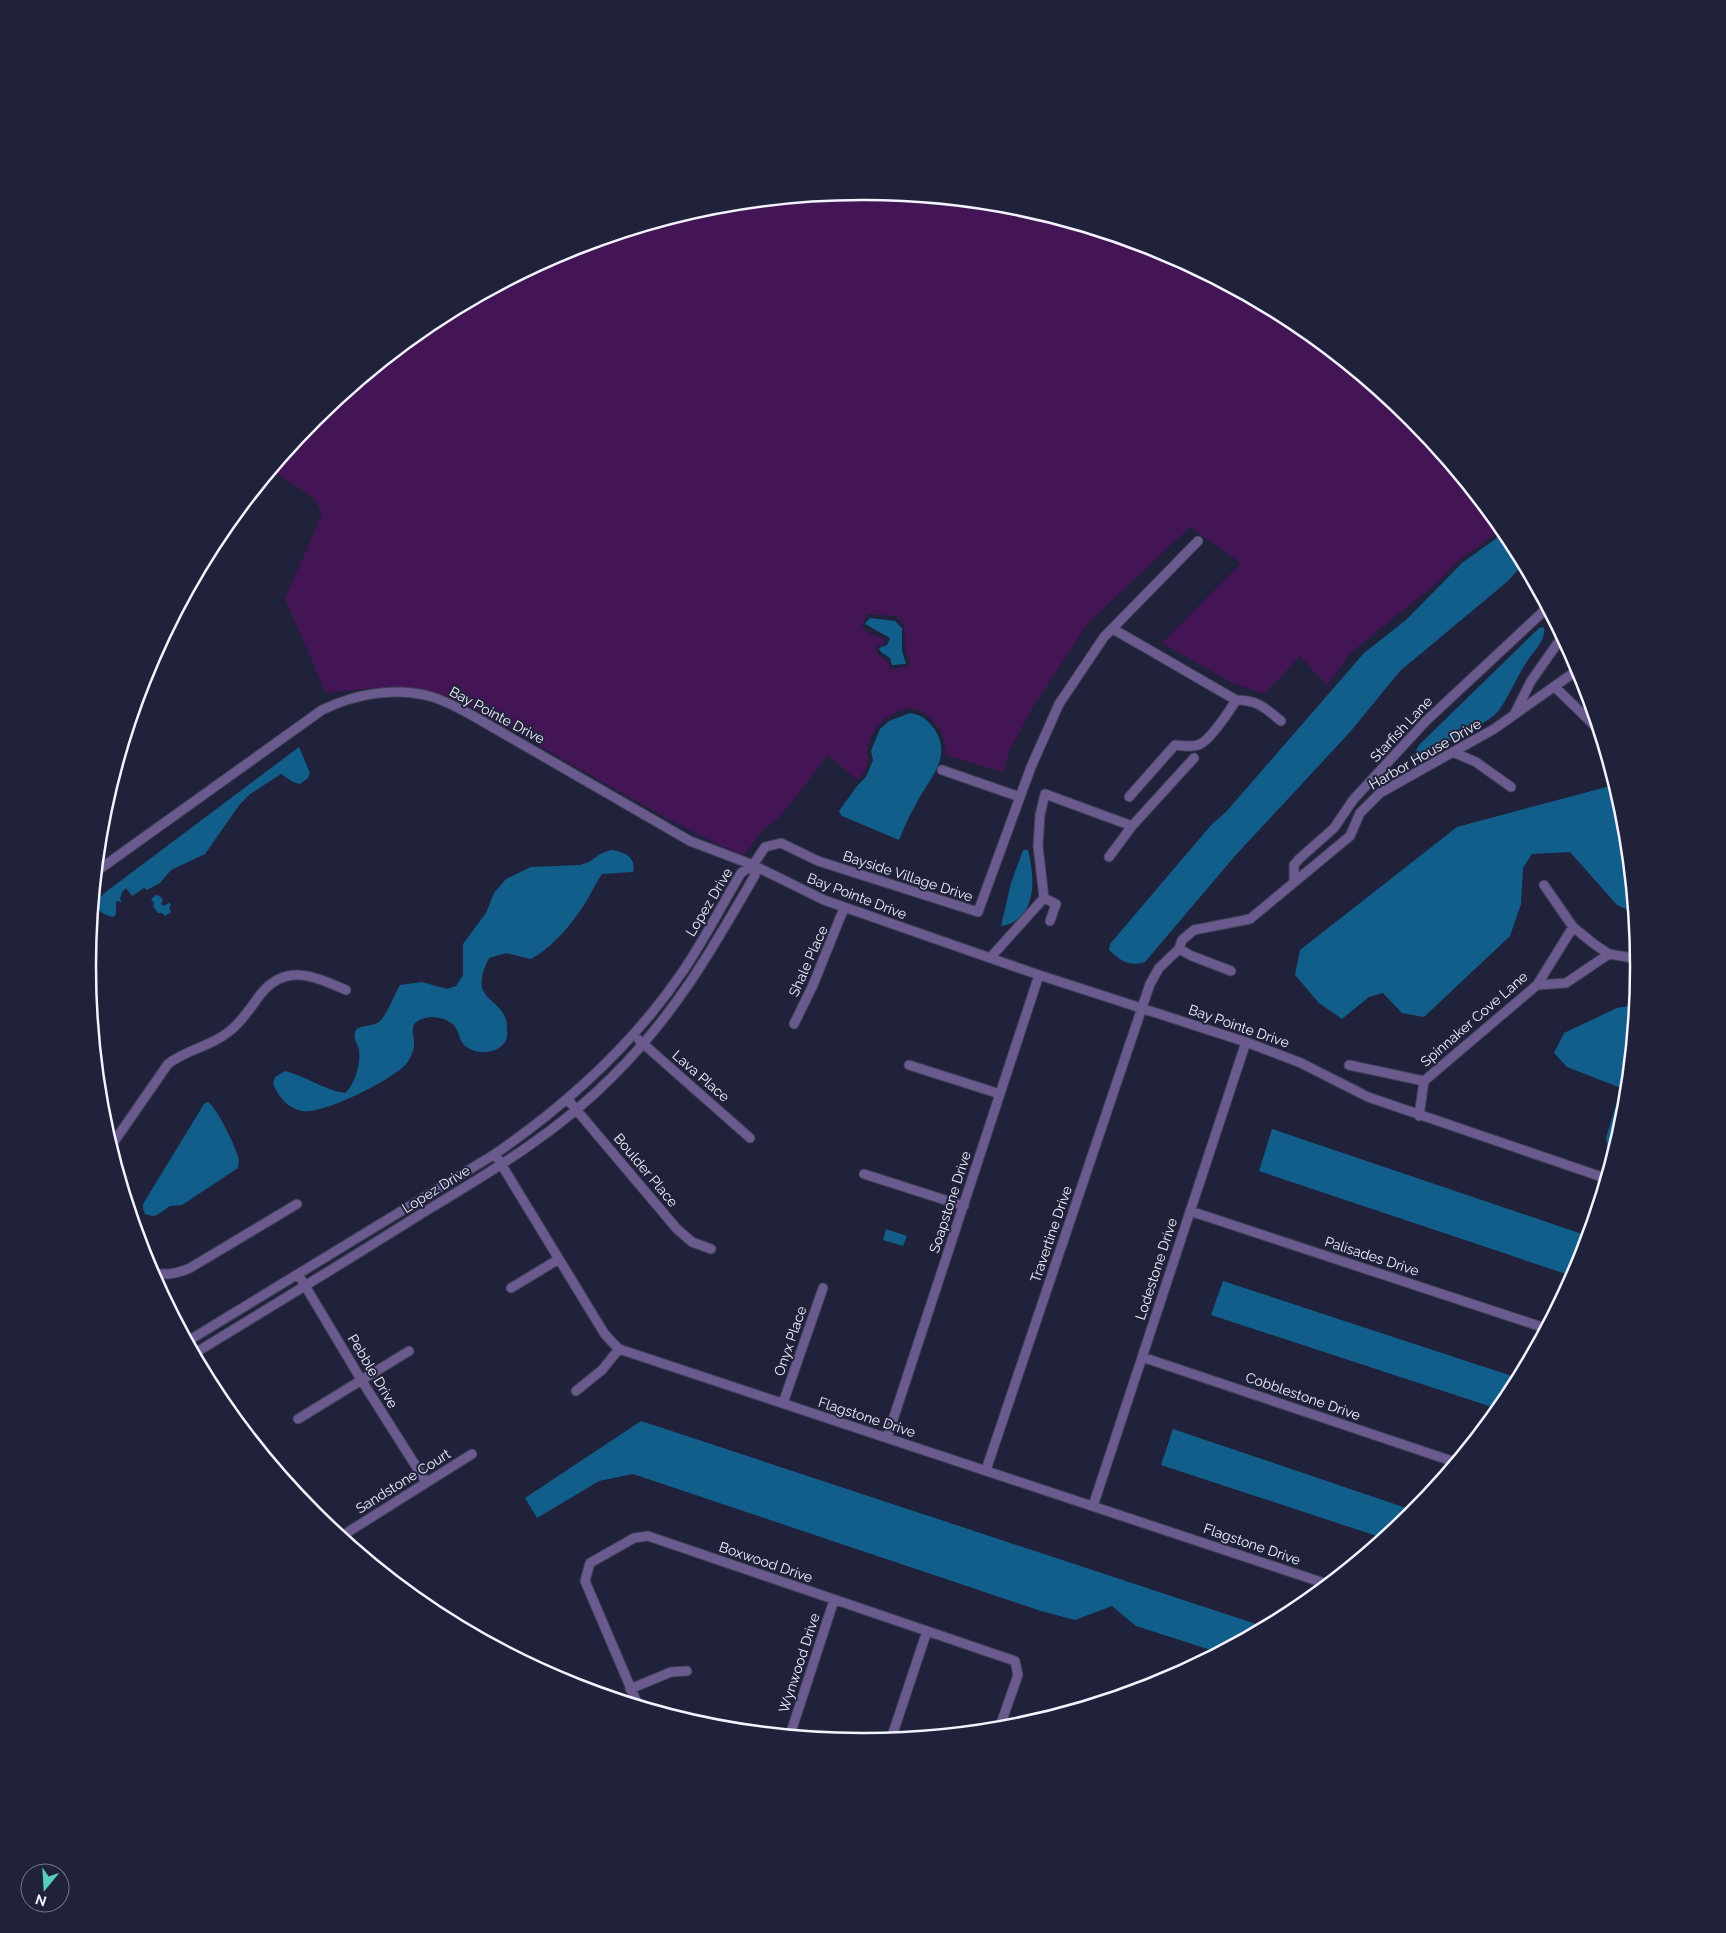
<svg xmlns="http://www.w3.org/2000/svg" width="1726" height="1933" font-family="Raleway,sans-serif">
	<rect width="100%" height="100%" fill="#20223b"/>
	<path fill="#441555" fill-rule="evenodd" d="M863,191L1015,206L1160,250L1294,322L1412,418L1502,529L1460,559L1438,582L1350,653L1327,685L1300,656L1264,694L1232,683L1162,643L1241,563L1190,527L1088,623L1033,707L1010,749L1003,772L945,755C947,744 944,736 937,726C930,716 919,706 905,709C886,714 871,729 867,749C866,753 869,756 868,760C868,768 862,775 857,780L828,755L780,817L762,831L743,856C674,825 609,785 543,748C508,727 468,700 428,691C395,683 360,690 326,693L285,599L322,514L315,499L272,470L315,418L432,322L566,250L712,206ZM868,614L896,616L904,625L906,650L910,663L908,667L891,669L887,661L878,655L876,646L883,644L885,640L870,634L862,627V623Z"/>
	<path fill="#125e8a" d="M1505,532L1523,564L1508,581L1400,671L1350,732L1234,857L1145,962C1129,967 1121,961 1109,950L1110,944L1212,824L1226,812L1364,653L1406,620L1462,563Z
		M870,618L895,621L902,628V651L906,664L892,665L890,658L881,652L879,648L887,645L890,638L865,624Z
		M1544,627C1546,640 1535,650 1528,660C1517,676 1510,695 1499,710C1490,724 1430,750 1412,758L1419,745L1539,628Z
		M910,713C922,715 928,720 935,730C953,758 928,780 916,804C909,816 904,828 899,840L842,816L839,811L857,786L866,777L873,760L871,751L880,729L889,721Z
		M299,747L310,773L308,778L300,784L293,782L281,774L250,794L240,804L205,854L171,870L160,883L147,890L144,888L132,896L126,888L122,892L120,899L122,902L116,901V913L114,917C103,915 99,912 95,902L107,891Z
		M1614,785L1624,815L1633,912L1617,905L1570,852L1532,854L1523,868L1521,904L1510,936L1424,1017L1402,1013L1383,993L1369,997L1342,1019L1319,1003L1295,975L1300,950L1457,827Z
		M611,850C624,851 637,858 633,872L602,874C593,887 587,903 577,915C565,932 549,949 531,959L506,953L489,958C485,966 480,978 482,987C486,1003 507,1005 507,1028C507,1033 508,1038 505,1042C496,1055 475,1055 464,1045C460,1041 459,1033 456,1028C450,1019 435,1015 425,1018C406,1023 415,1034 414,1045C414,1050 410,1059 407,1063C394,1079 323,1115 302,1111C287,1108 279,1097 273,1084L275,1077L285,1071C306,1076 323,1090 345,1093C355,1085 361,1063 359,1050C358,1045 353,1038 355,1032C358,1024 373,1027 379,1022C387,1015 394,995 400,985L422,982L447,989L456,986L463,975V944L486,913L494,893L506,879L531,867L580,865L589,862L600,854Z
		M1023,850H1028C1035,877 1038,920 1001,926L1011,883Z
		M156,895L160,896L163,901L161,903L163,906L169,903L171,905L169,908L171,912L165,916L162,913H158L153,906L154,903L151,899Z
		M1635,1005L1624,1118L1613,1153L1608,1151L1606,1138L1621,1088L1567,1067L1554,1053L1564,1033L1617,1008Z
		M208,1102C216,1106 237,1149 239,1160C239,1161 238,1166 238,1168L182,1205L170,1206L157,1215L153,1216L145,1214L143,1209V1204L204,1104Z
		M1272,1129L1588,1236L1579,1264L1572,1276L1259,1171Z
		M886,1229L907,1236L903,1246L883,1240Z
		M1223,1281L1518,1378L1508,1398L1498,1409L1211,1315Z
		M641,1421L1265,1627L1217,1652L1136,1626L1112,1606L1075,1620L1041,1611L633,1474L599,1481L537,1518L525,1498Z
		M1173,1429L1415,1511L1383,1538L1161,1465Z"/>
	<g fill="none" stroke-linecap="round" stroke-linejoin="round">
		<defs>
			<path id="minor" d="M1113,629L1236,700C1258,700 1265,708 1281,721
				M1555,687L1597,728
				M1514,715L1531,681L1562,637
				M1455,753L1476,762L1511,787
				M942,770L1020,797
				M1129,797L1175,745C1183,746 1195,748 1202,743C1211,738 1231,709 1236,700
				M1109,857L1132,826L1194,758
				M97,871L322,710C355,694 393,687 429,696C445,700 460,709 475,717L690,841L753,865L824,900L1039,975L1246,1042L1301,1063L1368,1097L1605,1178
				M1294,881V865L1299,859L1334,828L1353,800L1426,721L1547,608
				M1544,885L1573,927L1594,944L1609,954L1638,959
				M1044,898L1056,904L1050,921
				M1179,949L1192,956L1231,971
				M990,958L1044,898L1038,846L1040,815L1045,794L1132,826
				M1537,985L1566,983L1609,954
				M794,1024L813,985L844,908
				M639,1040L750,1138
				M909,1065L1000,1094
				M1349,1065L1424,1081
				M568,1100L677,1229L692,1242L711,1249
				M1419,1116L1424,1081L1537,985L1573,927
				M111,1146L168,1064C187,1049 213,1046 231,1030C243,1020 251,1007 260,995C286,962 315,977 346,990
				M495,1154L604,1333L611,1341L619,1349L1327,1584
				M864,1174L964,1206
				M1190,1211L1545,1328
				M151,1272C165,1276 176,1274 190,1268L297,1204
				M298,1274L362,1381L426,1482
				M511,1288L559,1259
				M188,1341L495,1154C569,1103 635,1043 685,968C705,938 722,905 741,873L753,865L765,847L781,843L818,861L978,912L1031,767L1059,704L1104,637L1198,541
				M195,1353C269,1308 343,1263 416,1217C485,1175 555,1135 612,1077C674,1016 712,950 755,875L753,865
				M1142,1357L1455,1462
				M576,1391L602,1370L619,1349
				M783,1403L823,1288
				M298,1419L409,1351
				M887,1438L1039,975
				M986,1470L1150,984L1159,968L1179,949L1182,940L1194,930L1250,919L1350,836L1360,813L1380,793L1494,729L1579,669
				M1093,1506L1246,1042
				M348,1532L472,1454
				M630,1689L671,1672L687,1671
				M638,1705L585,1581L590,1563L634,1538L648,1536L1015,1661L1018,1675L999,1729
				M790,1735L834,1600
				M891,1739L927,1631"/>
		</defs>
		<use href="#minor" stroke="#3d3f56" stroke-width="11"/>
		<use href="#minor" stroke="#6a5a8e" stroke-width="9"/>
	</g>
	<g text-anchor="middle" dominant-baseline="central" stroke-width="4" stroke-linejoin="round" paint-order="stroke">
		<g font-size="14" fill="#f2f3fe" stroke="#20223b">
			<text transform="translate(497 715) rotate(28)">Bay Pointe Drive</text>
			<text transform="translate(1401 729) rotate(-47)">Starfish Lane</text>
			<text transform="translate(1425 754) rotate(-30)">Harbor House Drive</text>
			<text transform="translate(908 876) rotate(18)">Bayside Village Drive</text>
			<text transform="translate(857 896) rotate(21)">Bay Pointe Drive</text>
			<text transform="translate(709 902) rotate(-59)">Lopez Drive</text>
			<text transform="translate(808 961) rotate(-66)">Shale Place</text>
			<text transform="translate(1474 1019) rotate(-41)">Spinnaker Cove Lane</text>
			<text transform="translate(1239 1026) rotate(19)">Bay Pointe Drive</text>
			<text transform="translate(701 1076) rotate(41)">Lava Place</text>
			<text transform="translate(646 1170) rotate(50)">Boulder Place</text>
			<text transform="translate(436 1189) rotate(-32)">Lopez Drive</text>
			<text transform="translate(950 1202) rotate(-72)">Soapstone Drive</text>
			<text transform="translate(1051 1234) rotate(-71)">Travertine Drive</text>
			<text transform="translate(1372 1256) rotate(18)">Palisades Drive</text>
			<text transform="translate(1156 1269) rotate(-72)">Lodestone Drive</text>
			<text transform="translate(790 1341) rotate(-71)">Onyx Place</text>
			<text transform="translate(373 1371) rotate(59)">Pebble Drive</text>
			<text transform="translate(1303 1396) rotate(19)">Cobblestone Drive</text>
			<text transform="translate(867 1417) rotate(18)">Flagstone Drive</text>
			<text transform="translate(403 1481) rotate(-32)">Sandstone Court</text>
			<text transform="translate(1252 1544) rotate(19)">Flagstone Drive</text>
			<text transform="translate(766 1562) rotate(19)">Boxwood Drive</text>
			<text transform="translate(799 1663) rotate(-72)">Wynwood Drive</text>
		</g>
	</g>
	<path d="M0 0H1726V1933H0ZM862 200H864A766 766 0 0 1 1630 966V967A766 766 0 0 1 864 1733H862A766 766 0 0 1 96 967V966A766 766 0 0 1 862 200Z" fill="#20223b" fill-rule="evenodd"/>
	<path fill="none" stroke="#f2f3fe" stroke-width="2.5" d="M862 200H864A766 766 0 0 1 1630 966V967A766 766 0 0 1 864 1733H862A766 766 0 0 1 96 967V966A766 766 0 0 1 862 200Z"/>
	<g transform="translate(45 1888) rotate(198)"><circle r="24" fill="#20223b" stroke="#747689"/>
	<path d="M0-4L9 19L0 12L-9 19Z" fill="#58cec0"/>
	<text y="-8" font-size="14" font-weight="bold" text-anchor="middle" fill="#f2f3fe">N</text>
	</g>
</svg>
